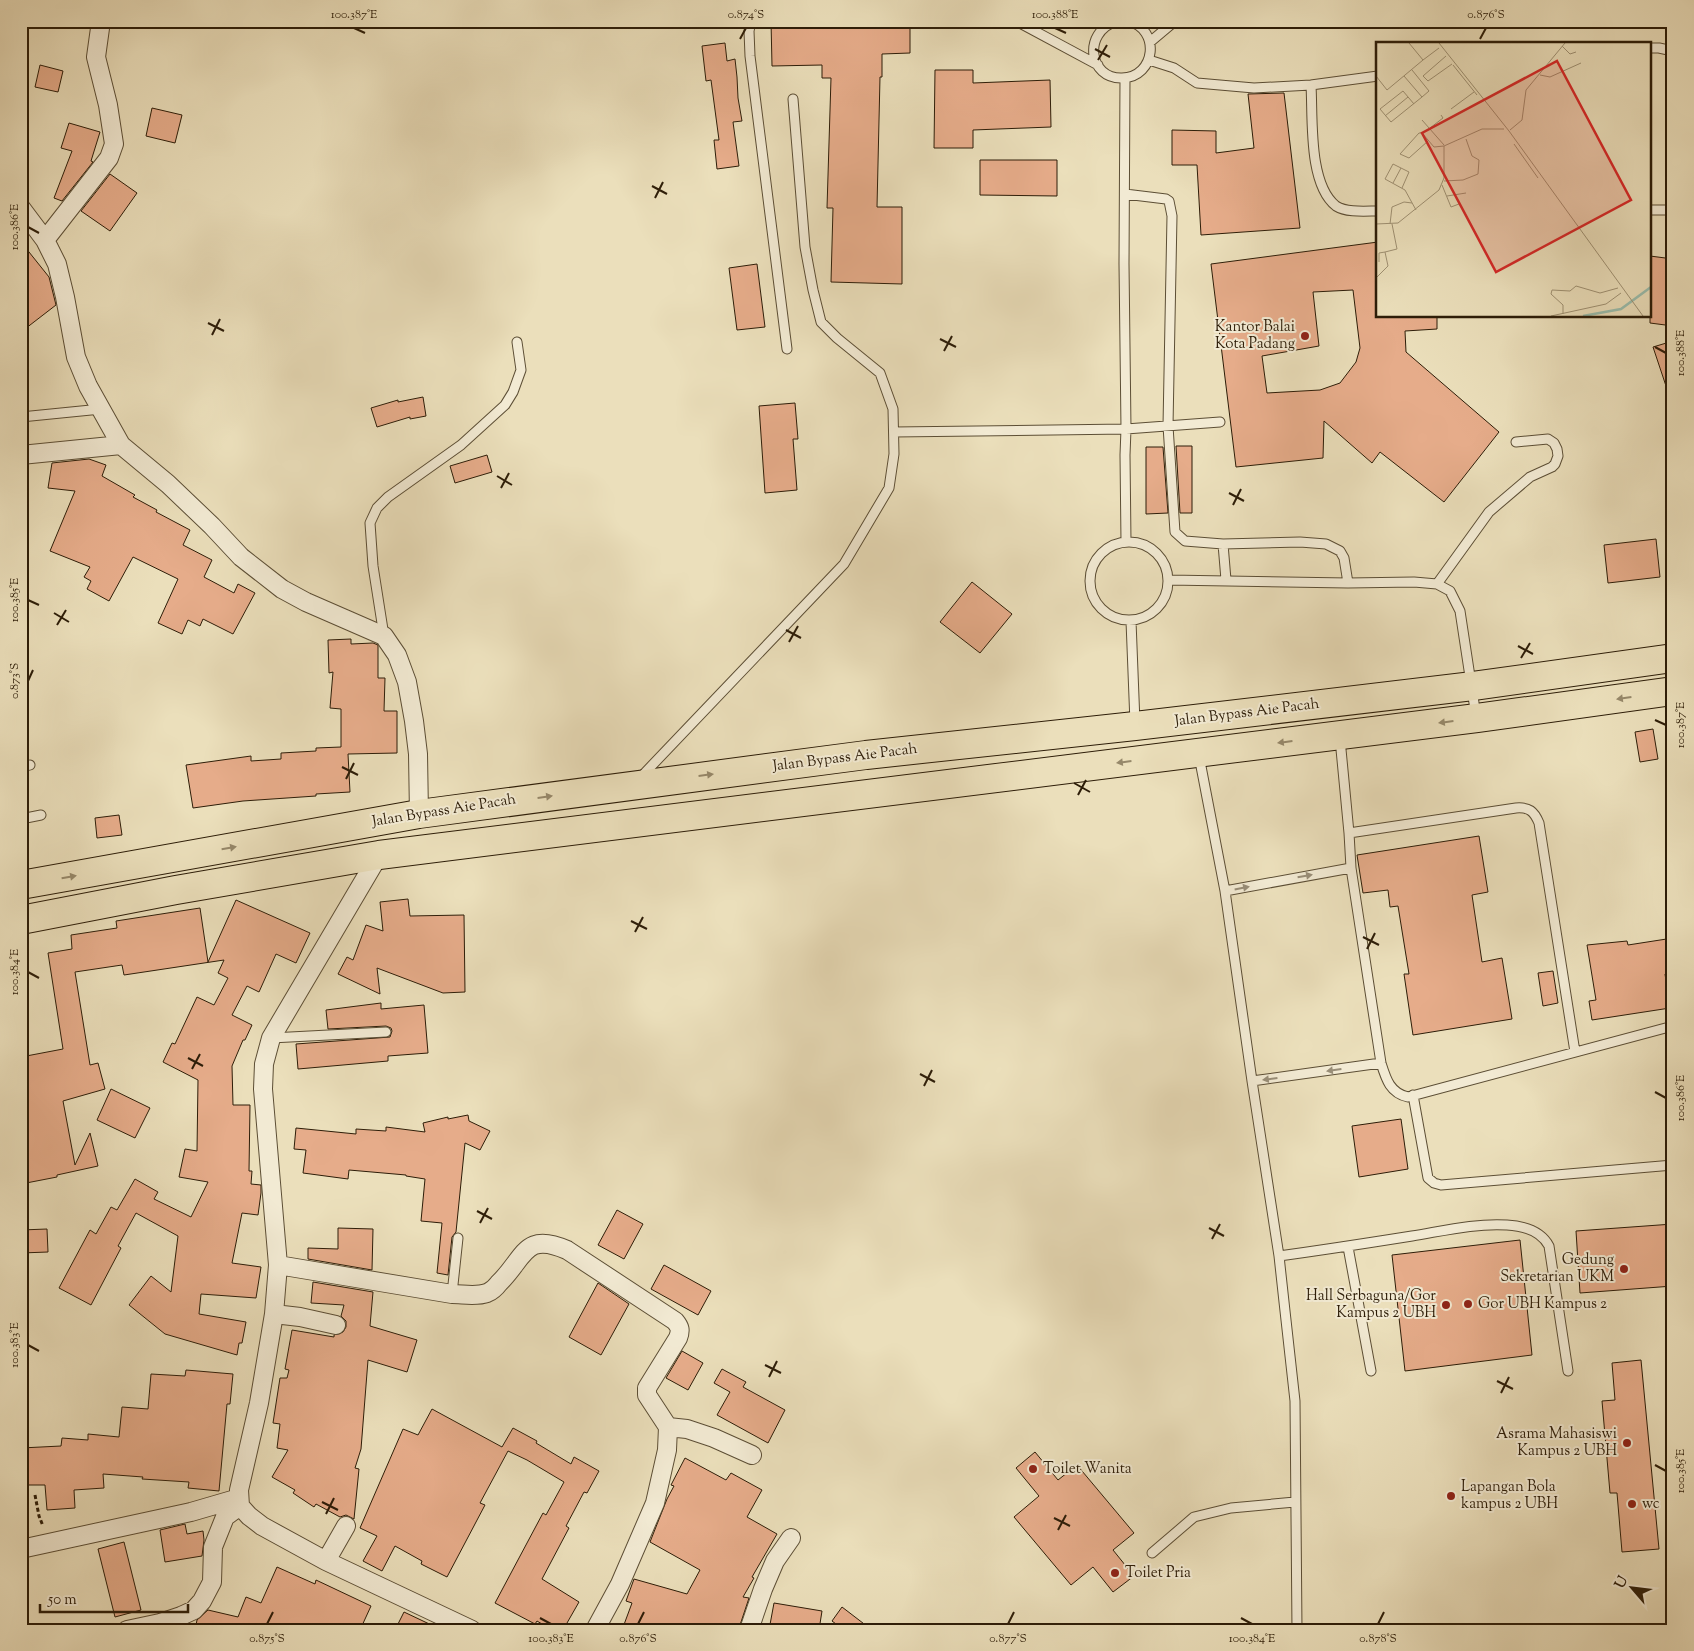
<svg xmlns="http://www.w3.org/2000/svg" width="1694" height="1651" font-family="'Sorts Mill Goudy',serif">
	<rect width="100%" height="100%" fill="#ebdfbb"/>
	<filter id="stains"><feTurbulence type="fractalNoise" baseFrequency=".004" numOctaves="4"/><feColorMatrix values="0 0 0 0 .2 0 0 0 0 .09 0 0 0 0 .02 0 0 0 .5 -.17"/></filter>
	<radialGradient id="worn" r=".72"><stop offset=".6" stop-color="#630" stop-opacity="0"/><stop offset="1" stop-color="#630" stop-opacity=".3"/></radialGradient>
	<path fill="#e6ac8a" stroke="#2d1d08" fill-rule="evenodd" d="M771,21H910V53L882,54V77H880L877,207H902V284L831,282L833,208H827L831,78H822V65L772,66Z
		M725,43L727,61L735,59L737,77L738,98L742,121L733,122L739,166L717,169L714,140H719L711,80L706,81L702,46Z
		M40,65L63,71L58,92L35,87Z
		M935,70H973V83L1050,80L1051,127L973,130V148H934Z
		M1284,93L1300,228L1201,235L1197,165H1172V130L1216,131V153L1254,148L1248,94Z
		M152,108L182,115L175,143L146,136Z
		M69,123L100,132L91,161L93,162L62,201L54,198L72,151L61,148Z
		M980,160H1057V196L980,195Z
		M110,174L137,193L110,231L81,211Z
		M21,242L49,277L56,305L21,332Z
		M1378,242V316H1437V329L1405,331L1406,352L1499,432L1444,502L1380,452L1372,463L1324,421L1323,458L1236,467L1211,264ZM1353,290L1360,348L1356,362L1340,383L1320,390L1267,393L1262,356L1319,346L1313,292Z
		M1650,256L1673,259V326L1650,323Z
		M757,264L765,327L737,330L729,268Z
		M1673,341V397L1670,398L1653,347Z
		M423,397L426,416L410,419V417L377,427L371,408L398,400V402Z
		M795,403L798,439H793L797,490L765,493L759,406Z
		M1176,446H1192V513H1180Z
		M1146,447H1163L1168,513L1146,514Z
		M487,455L492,472L455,483L450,466Z
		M89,459L106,465L102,476L135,495L133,497L157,510L156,512L190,530L183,545L212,560L204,577L234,593L238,584L255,593L233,634L203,619L200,626L188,620L182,634L158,623L178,579L133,557L109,601L87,589L91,581L84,577L90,567L50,551L75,491L48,488L52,463Z
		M1656,539L1660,577L1608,583L1604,545Z
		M972,582L1012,614L980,653L940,622Z
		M351,639V644L373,643L378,645V678H385L384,711H397V753L348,754L350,792L316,794V796L243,801L193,808L186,765L251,756V761L281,759V753L316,751V748L341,747V709L330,708L333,672L329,673L328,640Z
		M1653,729L1658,759L1640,762L1635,732Z
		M119,815L122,835L97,838L95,818Z
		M1479,836L1488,892L1472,895L1482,962L1502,958L1512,1019L1413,1035L1404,974H1409L1398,906L1390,907L1388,890L1363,893L1357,855Z
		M408,899L410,916L464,915L465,992L443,993L377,968L380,994L338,974L347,957L353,960L366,925L383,931L380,902Z
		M236,900L310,933L296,963L276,954L259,992L247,986L232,1015L252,1025L245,1040H243L232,1066L233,1105H250L249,1171H252L251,1184L261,1185V1193L258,1215L242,1213L232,1263L261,1267L256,1298L201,1294L199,1314L246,1322L242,1343H239L237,1355L165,1334L129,1305L151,1276L171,1292L178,1236L136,1213L118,1246L121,1248L91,1305L59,1288L90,1230L96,1234L111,1207L117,1210L135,1179L158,1192L154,1199L191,1217L208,1182L179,1177L185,1149L197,1151L198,1080L163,1062L172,1043L175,1044L197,997L214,1005L228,978L218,973L224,960L124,975L122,965L75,972L90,1065L98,1063L105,1089L63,1101L75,1165L90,1133L98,1166L57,1175V1177L21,1184V1057L63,1049L48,953L72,949L71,935L117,928L116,921L200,908L208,962Z
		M1673,938V972L1665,974L1670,1008L1592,1020L1589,1001L1596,1000L1587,945L1627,941L1628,945Z
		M1553,971L1558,1003L1543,1006L1538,973Z
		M381,1003V1009L424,1005L428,1053L388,1056V1061L298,1069L296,1044L390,1037L392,1031L391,1028L386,1026L328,1029L326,1010Z
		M111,1089L150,1108L135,1138L97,1120Z
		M468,1115L469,1121L490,1131L480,1150L465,1143L456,1232L452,1237L448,1275L437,1273L442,1223L421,1221L425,1179L406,1176V1175L349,1170L348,1179L303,1173L306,1150L294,1149L296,1128L356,1134V1129L386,1131V1127L425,1132L423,1123L448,1117V1119Z
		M1401,1119L1408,1169L1359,1177L1352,1126Z
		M617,1210L643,1224L624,1259L598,1245Z
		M1673,1224V1286L1580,1293L1576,1231Z
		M338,1228L373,1229L372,1270L308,1259V1248L338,1249Z
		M47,1229L48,1252L21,1253V1230Z
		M1520,1240L1532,1355L1405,1371L1392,1255Z
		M664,1265L711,1291L698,1315L651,1289Z
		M313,1282L373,1292L370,1326L417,1340L407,1372L368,1360L361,1449L355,1468L359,1469L354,1519L346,1515L340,1517L316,1504L314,1507L293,1493L295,1490L272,1477L288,1450L277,1448L280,1424L273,1423L280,1378H287L289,1370L285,1369L292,1330L334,1337V1335L343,1332L346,1327V1321L341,1316L344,1305L311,1303Z
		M598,1283L629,1304L601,1355L569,1337Z
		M682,1351L703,1363L688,1390L666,1378Z
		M1641,1360L1659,1549L1622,1552L1617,1493H1610L1602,1401L1615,1400L1612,1363Z
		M722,1369L746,1382L743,1387L785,1410L768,1443L717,1415L730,1392L714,1383Z
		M186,1370L233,1374L230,1404H227L219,1491L188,1488L189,1482L142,1479L143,1477L103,1474L104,1488L74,1490L75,1508L47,1510L45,1485H21V1448L61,1446L62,1438L88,1440V1434L119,1437L122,1407L148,1409L151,1374L185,1376Z
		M432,1409L502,1447L513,1428L537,1441L536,1443L571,1464L574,1457L599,1471L587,1493L584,1492L566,1526L569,1528L542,1579L579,1602L563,1630H552L537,1621L535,1624L495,1603L543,1513L546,1515L564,1482L527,1460L508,1451L480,1503L485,1505L447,1577L421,1564L422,1561L395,1546L382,1571L363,1561L377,1536L360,1528L403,1429L418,1435Z
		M1035,1452L1058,1480L1077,1465L1134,1533L1113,1550L1134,1576L1113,1592L1093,1567L1071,1585L1014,1517L1039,1496L1016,1468Z
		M685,1458L726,1480L731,1473L762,1490L747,1517L777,1534L752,1577L754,1578L743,1597L749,1598L739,1628L731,1624L729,1630H622L632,1603L626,1601L634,1579L687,1594L700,1570L650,1542L667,1499L674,1486L671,1485Z
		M185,1524L187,1534L203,1531L204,1540L202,1556L165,1562L160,1530Z
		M124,1542L141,1610L115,1617L98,1549Z
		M277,1567L315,1584L316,1580L371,1606L360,1630H195L197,1620L208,1610L238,1617L246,1597L261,1603Z
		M774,1603L822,1611L819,1630H769Z
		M842,1607L872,1630H844L832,1621Z
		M404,1612L442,1630H395Z"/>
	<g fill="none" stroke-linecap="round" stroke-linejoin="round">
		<defs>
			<path id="lane" d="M751,21L749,31L750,56L787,349
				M1016,21L1098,65
				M1116,21C1082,33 1089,79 1122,78C1156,77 1161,29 1128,21
				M1150,42L1175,21
				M1650,48H1659L1673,51
				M1149,60L1174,68L1197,83L1254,88L1311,85L1378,76
				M1125,78L1124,264L1126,429L1125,455L1126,541
				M1311,85C1313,118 1308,184 1336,206C1347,213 1366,211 1378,211
				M1125,194L1166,199L1169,201L1172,216L1168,426L1175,532L1185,541L1223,544L1300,542L1326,544L1340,551L1344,558L1348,583
				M1650,210H1673
				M21,417L101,409
				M894,432L1126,429L1220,422
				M1090 581a39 39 0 1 1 78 0a39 39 0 1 1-78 0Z
				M1223,544L1226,580
				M1169,580L1348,583L1414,582L1437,584L1450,591L1460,611L1476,716
				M1437,584L1489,512L1530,477L1552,467L1555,464L1558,456L1557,449L1554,443L1548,439L1516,442
				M1131,621L1135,723
				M384,636L373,566L370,523L377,508L388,497L461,445L505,405L513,392L521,370L517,342
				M1340,739L1349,833
				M1199,756L1225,891L1252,1081L1279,1256L1285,1311L1295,1401L1297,1630
				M21,767L30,765
				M639,779L844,564L889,488L894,454L893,409L880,373L837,338L821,322L813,290L805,247L793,99
				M21,819L41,815
				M1225,891L1351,868
				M271,1038L386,1032
				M1575,1052L1539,823C1534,811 1529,807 1516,808L1349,833L1351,868L1381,1063C1386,1079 1390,1093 1408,1097L1673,1026
				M1252,1081L1381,1063
				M1413,1095L1428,1178L1434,1183L1441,1185L1673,1165
				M1348,1247L1371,1371
				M1279,1256C1323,1250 1368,1243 1412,1236C1443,1231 1475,1223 1507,1225C1524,1226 1541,1231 1549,1246L1568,1371
				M452,1294L458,1238
				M1152,1553L1194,1517L1231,1508L1295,1502"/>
			<path id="street" d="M21,208L45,240L57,264L65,297L76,357L88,386L121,445L168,484L212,526L241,557L282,589L306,602L384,636L397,655L407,682L414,721L418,754L419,814
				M45,240L109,158L114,144L108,105L96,57L101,21
				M21,455L121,445
				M379,855L271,1038L264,1064L263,1089L278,1265L274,1314L259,1403L239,1490L240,1506L249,1516L262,1526L326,1561L472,1630
				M278,1265L452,1294C463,1294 476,1297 487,1293C492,1291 496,1287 499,1283C525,1258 524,1231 567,1250L675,1321C680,1327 681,1330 678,1338L647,1388V1395L668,1427L667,1450L655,1503L620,1584L595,1630
				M274,1314L300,1317L336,1325
				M668,1427L687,1429L714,1438L752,1455
				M21,1549L191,1512L239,1498
				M326,1561L346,1526
				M127,1630L160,1623L181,1616L194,1610L202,1601L212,1582L213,1547L225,1517L240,1506
				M749,1630L763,1589L775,1561L791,1538"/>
			<path id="highway" d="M21,885L419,814L866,755L1135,726L1473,686L1673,658
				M21,920L176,890L379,855L1477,718L1673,691"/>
		</defs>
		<use href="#lane" stroke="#5c4e35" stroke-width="11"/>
		<use href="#street" stroke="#5c4e35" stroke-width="20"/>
		<use href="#highway" stroke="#2d1d08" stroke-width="30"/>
		<path stroke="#2d1d08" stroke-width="3" stroke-dasharray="4 2.5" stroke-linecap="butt" d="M35,1495L39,1516L43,1526"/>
		<use href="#lane" stroke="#f2ead3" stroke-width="9"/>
		<use href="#street" stroke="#f2ead3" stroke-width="18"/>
		<use href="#highway" stroke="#ebdfbb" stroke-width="28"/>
	</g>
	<defs><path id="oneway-solid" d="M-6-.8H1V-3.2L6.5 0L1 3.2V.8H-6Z" transform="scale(1.25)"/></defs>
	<g fill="#96886a">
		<use href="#oneway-solid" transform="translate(1624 698) rotate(172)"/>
		<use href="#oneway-solid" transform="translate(1446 722) rotate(173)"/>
		<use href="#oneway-solid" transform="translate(1285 742) rotate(173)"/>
		<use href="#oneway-solid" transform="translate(1124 762) rotate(173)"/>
		<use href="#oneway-solid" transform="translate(706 775) rotate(-7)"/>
		<use href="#oneway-solid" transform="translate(545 797) rotate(-8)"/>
		<use href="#oneway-solid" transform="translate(229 848) rotate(-10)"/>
		<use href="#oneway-solid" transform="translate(69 877) rotate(-10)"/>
	</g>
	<g fill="#998e78">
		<use href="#oneway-solid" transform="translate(1305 876) rotate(-10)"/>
		<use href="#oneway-solid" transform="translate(1242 888) rotate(-11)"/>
		<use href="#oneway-solid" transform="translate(1334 1070) rotate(172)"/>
		<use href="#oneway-solid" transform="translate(1270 1079) rotate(173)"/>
	</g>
	<path fill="none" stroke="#2d1d08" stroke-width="2" d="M354,28L365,33M1055,28L1066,33M740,39L746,28M1480,39L1486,28M1095,49L1110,57M1098,60L1107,45M652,186L667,194M655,198L663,182M28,227L39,233M208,323L224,331M212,335L220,319M940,339L956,347M1655,347L1666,353M944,351L952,336M497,476L512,485M501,488L509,473M1229,493L1244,501M1233,505L1241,489M28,600L39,605M54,613L69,622M57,625L66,610M786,630L801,638M789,642L798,626M1518,646L1533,654M1521,658L1530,643M28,681L33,670M1655,720L1666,725M342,767L358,775M346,779L354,763M1074,783L1090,792M1078,795L1086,780M631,921L647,929M635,932L643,917M1363,937L1379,945M1367,949L1375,933M28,972L39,978M188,1058L203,1066M192,1069L200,1054M920,1074L935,1082M924,1086L932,1070M1655,1092L1666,1098M477,1211L492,1219M480,1223L488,1208M1209,1228L1224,1236M1212,1239L1220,1224M28,1345L39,1351M765,1365L781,1373M769,1377L777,1361M1497,1381L1513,1389M1501,1393L1509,1377M1655,1465L1666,1471M322,1502L338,1510M326,1514L334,1498M1054,1518L1070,1526M1058,1530L1066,1515M540,1618L551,1624M1241,1618L1252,1624M267,1624L273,1612M638,1624L644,1612M1008,1624L1014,1612M1378,1624L1384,1612"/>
	<g fill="#8f2418" stroke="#f2ead3" stroke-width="2">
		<circle cx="1305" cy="336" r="5"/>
		<circle cx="1624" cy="1269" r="5"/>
		<circle cx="1468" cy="1304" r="5"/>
		<circle cx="1446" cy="1305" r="5"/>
		<circle cx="1627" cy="1443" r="5"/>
		<circle cx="1033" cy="1469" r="5"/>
		<circle cx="1451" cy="1496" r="5"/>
		<circle cx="1632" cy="1504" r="5"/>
		<circle cx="1115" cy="1573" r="5"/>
	</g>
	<g text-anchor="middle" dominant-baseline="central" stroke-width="4" stroke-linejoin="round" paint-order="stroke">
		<g font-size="15" fill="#2d1d08" stroke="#f2ead3" text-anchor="start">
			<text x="1295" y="327" text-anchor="end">Kantor Balai<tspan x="1295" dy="17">Kota Padang</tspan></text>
			<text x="1614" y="1260" text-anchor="end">Gedung<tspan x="1614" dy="17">Sekretarian UKM</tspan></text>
			<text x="1436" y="1296" text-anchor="end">Hall Serbaguna/Gor<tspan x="1436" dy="17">Kampus 2 UBH</tspan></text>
			<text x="1478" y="1304">Gor UBH Kampus 2</text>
			<text x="1617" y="1434" text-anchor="end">Asrama Mahasiswi<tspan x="1617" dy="17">Kampus 2 UBH</tspan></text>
			<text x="1043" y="1469">Toilet Wanita</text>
			<text x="1461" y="1487">Lapangan Bola<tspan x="1461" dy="17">kampus 2 UBH</tspan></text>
			<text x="1642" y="1504">wc</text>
			<text x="1125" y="1573">Toilet Pria</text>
		</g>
		<g font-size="15" fill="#2d1d08" stroke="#f2ead3">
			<text transform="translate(1247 713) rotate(-7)">Jalan Bypass Aie Pacah</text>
			<text transform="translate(845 758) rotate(-7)">Jalan Bypass Aie Pacah</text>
			<text transform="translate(444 811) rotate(-9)">Jalan Bypass Aie Pacah</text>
		</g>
	</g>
	<g transform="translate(1376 42)">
		<rect width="275" height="275" fill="#ebdfbb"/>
		<path fill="none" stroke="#99bdad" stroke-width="2.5" d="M207,274L245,267L275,245"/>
		<path fill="none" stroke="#9f9173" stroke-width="1" d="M63,1L133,89L267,274M186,4L194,12L200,10M70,14L47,34L52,39L76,22M47,18L63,6M77,23L101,53M36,28L53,49L46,55M164,33L174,35L205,21M0,34L11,48L47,18L33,1M28,34L46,55L15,80L4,67L27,49L38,62M75,67L98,50M9,74L32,55M46,78L68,103M54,86L67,76L65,73M134,88L146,78L150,48L189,1M52,99L33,116L24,112L43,91H46L58,105L68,104M138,102L162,136M68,139L87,138L102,132L103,118L96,114L90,97M17,141L25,126M66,143L75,165L83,162M26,146L33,130L17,122L9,137L29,148L40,168M71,154L90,151M0,182L22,181L63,148L68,136V104L106,87H128M14,182L16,165L28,160L36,161M3,220V211L9,210M0,236L12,224L9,210L21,207L16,182M187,272V263L175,252L176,248L194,249L200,244L224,251L242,246M175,274L230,262L245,251"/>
		<path fill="#d62828" fill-opacity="0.15" stroke="#d62828" stroke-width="2.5" d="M181,19L255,158L120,230L46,91Z"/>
		<rect width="275" height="275" fill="none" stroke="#2d1d08" stroke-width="2.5"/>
	</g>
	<rect width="1694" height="1651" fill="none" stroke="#ebdfbb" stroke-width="55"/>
	<g transform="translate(1632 1588) rotate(298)" stroke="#f2ead3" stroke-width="4" paint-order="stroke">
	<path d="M0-4L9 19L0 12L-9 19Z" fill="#2d1d08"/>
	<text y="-8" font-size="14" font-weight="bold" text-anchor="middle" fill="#2d1d08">U</text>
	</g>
	<path d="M40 1604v8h148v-8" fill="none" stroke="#2d1d08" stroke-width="2.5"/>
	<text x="48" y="1604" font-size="15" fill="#2d1d08" stroke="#f2ead3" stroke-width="4" paint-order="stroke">50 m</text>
	<rect x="28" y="28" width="1638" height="1596" fill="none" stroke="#2d1d08" stroke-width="2"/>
	<g font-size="12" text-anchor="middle" fill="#2d1d08">
		<text x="354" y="18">100.387°E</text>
		<text x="746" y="18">0.874°S</text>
		<text x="1055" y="18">100.388°E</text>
		<text x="1486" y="18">0.876°S</text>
		<text transform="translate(14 227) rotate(-90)" y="4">100.386°E</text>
		<text transform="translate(1680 353) rotate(-90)" y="4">100.388°E</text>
		<text transform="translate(14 600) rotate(-90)" y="4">100.385°E</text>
		<text transform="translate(14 681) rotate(-90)" y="4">0.873°S</text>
		<text transform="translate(1680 725) rotate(-90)" y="4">100.387°E</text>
		<text transform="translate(14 972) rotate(-90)" y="4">100.384°E</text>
		<text transform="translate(1680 1098) rotate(-90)" y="4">100.386°E</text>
		<text transform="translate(14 1345) rotate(-90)" y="4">100.383°E</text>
		<text transform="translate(1680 1471) rotate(-90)" y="4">100.385°E</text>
		<text x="267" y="1642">0.875°S</text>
		<text x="551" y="1642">100.383°E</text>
		<text x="638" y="1642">0.876°S</text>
		<text x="1008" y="1642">0.877°S</text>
		<text x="1252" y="1642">100.384°E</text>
		<text x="1378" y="1642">0.878°S</text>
	</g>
	<rect width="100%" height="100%" filter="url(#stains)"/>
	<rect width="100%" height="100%" fill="url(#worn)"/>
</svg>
